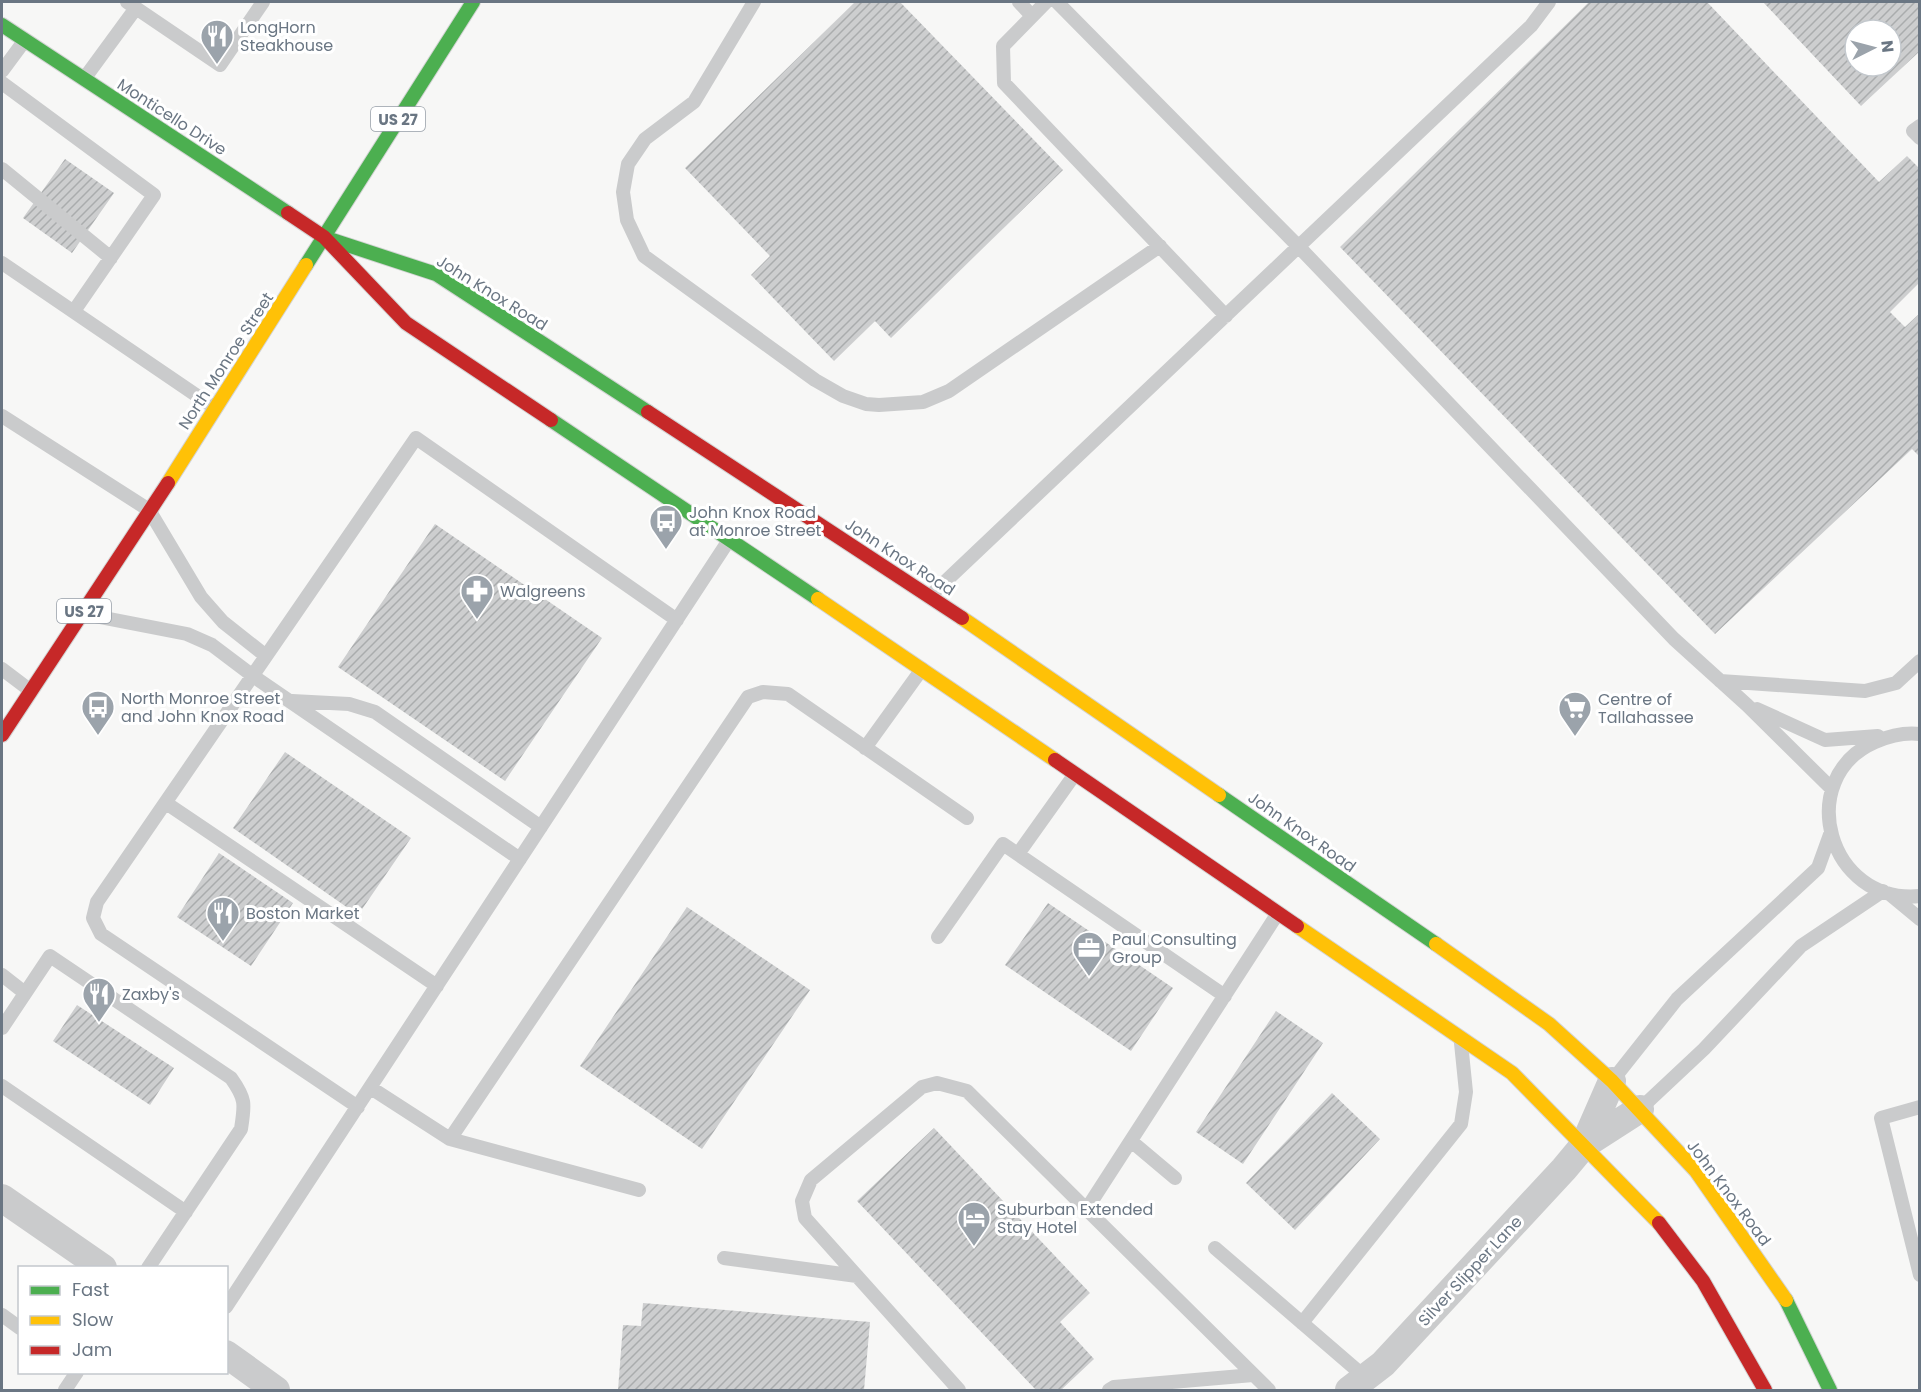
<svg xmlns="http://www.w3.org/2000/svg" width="1921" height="1392" font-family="Poppins,sans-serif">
	<defs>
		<pattern id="building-hatch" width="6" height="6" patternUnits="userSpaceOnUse" patternTransform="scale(1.5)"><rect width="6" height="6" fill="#cdcecf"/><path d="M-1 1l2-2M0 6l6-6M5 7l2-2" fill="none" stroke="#aaacad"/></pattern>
	</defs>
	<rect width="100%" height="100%" fill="#f7f7f6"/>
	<path fill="url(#building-hatch)" fill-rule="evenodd" d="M855,2H900L1063,170L891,338L875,321L834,361L751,275L770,256L685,168Z
		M1589,2H1707L1879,182L1907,156L1920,169V282L1890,312L1905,327L1920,313V457L1912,449L1715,634L1340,247Z
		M1763,2H1920V51L1861,106ZM1855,30H1891V66H1855Z
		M65,159L114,193L72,253L23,218Z
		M435,524L602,638L505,781L338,667Z
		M285,752L411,838L358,915L233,828Z
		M219,853L293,903L251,966L177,917Z
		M1048,903L1173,988L1131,1051L1005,965Z
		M687,907L810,990L702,1149L580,1066Z
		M77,1005L174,1068L150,1105L53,1041Z
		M1276,1011L1323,1043L1243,1164L1196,1132Z
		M1332,1093L1380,1139L1295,1230L1246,1183Z
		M934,1128L1090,1293L1060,1322L1094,1359L1061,1390H1036L857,1201Z
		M643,1303L870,1322L864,1390H618L623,1325L641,1326Z"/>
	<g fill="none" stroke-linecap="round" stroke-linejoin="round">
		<defs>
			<path id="fast" d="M2,25L288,213
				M329,239L436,274L648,412
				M306,265L473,2
				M551,420L818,599
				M1219,795L1436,944
				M1786,1300L1830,1390"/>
			<path id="slow" d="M168,483L306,265
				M818,599L1055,760
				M962,618L1219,795
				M1297,926L1512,1073L1659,1223
				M1436,944L1549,1024L1612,1081L1696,1171L1786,1300"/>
			<path id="jam" d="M288,213L324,237L406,323L551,420
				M648,412L962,618
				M2,735L168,483
				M1055,760L1297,926
				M1659,1223L1703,1281L1765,1390"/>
		</defs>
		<use href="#fast" stroke="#d3d4d4" stroke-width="16"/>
		<use href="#slow" stroke="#d3d4d4" stroke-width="16"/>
		<use href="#jam" stroke="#d3d4d4" stroke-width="16"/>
		<path stroke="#cacbcc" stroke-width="14" d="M127,2L220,65L263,2
			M754,2L694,102L645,139L628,164L623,192L627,220L644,256L815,380L843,396L866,404L879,405L923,402L949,391L1160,246
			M1019,2L1032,16
			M1046,2L1003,46L1004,83L1226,316
			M1057,2L1299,247L1674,639L1747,705L1832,789
			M2,71L25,40
			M84,79L136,8
			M2,83L154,195L74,311
			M1920,126L1913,131L1920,138
			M2,169L111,258
			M2,263L215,408
			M2,416L149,510L201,597L223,622L266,656
			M930,596L1531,26L1549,2
			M84,614L187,634L212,645L253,676L520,859
			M2,669L31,691
			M1720,681L1865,691L1896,683L1920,661
			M292,701L349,704L375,712L541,827
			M1757,709L1825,740L1878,736
			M1920,734C1904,732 1889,736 1875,742C1793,778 1828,905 1920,896
			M865,748L922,669
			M166,803L437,986
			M1018,854L1075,774
			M1891,895L1920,919
			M938,937L1003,844L1225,996
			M2,975L25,993
			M2,1028L50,956L231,1078C246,1099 245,1104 241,1129L148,1268
			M1612,1081L1677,999L1818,868L1831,832
			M2,1086L186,1212
			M371,1088L450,1139L639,1190
			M358,1107L101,934L93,918L97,902L416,438L677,620
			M1920,1107L1881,1118L1920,1275
			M1640,1109L1704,1049L1801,946L1883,891
			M450,1139L748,697L763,692L788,694L967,818
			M1131,1141L1175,1178
			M1086,1210L1278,913
			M1215,1248L1366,1378
			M724,1258L857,1276
			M226,1307L729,540
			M2,1315L20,1328
			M1302,1323L1461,1124L1466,1092L1461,1043
			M65,1390L77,1372
			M959,1390L805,1218L802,1201L811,1180L922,1087L937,1083L967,1091L1269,1390
			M1109,1390L1114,1387L1253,1375"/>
		<path stroke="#cacbcc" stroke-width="28" d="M1584,1145L1640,1109
			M2,1198L103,1268
			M226,1354L276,1390
			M1349,1390L1383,1364L1564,1169L1584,1145L1612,1081"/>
		<use href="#fast" stroke="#4caf50" stroke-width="14"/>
		<use href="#slow" stroke="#ffc107" stroke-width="14"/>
		<use href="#jam" stroke="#c62828" stroke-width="14"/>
	</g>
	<defs>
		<symbol id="restaurant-pin" viewBox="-11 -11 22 30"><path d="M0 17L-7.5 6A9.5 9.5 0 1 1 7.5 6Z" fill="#9ba3ab" stroke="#fff"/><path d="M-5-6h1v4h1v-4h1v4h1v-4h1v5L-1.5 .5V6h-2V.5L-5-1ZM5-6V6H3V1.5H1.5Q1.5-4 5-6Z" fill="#fff"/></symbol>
		<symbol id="bus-pin" viewBox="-11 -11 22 30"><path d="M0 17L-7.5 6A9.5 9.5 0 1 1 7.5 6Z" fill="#9ba3ab" stroke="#fff"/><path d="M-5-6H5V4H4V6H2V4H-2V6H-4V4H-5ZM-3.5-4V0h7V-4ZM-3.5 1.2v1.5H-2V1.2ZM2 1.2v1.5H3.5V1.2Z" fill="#fff"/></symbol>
		<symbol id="pharmacy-pin" viewBox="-11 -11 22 30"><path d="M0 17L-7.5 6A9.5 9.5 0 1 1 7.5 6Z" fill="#9ba3ab" stroke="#fff"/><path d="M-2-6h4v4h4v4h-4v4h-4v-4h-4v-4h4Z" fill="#fff"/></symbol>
		<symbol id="supermarket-pin" viewBox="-11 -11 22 30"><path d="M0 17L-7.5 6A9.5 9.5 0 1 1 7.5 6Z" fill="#9ba3ab" stroke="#fff"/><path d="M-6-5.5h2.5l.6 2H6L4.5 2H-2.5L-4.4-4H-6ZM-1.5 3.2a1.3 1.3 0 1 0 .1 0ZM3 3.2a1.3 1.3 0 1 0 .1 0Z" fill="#fff"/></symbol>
		<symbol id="office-pin" viewBox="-11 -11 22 30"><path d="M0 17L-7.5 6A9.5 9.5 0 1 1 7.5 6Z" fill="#9ba3ab" stroke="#fff"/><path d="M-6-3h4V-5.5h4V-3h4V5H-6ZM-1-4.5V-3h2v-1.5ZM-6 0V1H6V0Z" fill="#fff"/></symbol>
		<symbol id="hotel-pin" viewBox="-11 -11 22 30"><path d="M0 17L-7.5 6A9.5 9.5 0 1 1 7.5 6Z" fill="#9ba3ab" stroke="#fff"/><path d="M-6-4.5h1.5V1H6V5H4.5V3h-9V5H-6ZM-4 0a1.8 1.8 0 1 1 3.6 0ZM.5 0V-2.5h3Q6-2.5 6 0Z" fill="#fff"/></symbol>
	</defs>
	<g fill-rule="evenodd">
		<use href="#restaurant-pin" x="198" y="17" width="38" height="52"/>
		<use href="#bus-pin" x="647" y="502" width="38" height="52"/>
		<use href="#pharmacy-pin" x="458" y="572" width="38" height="52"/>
		<use href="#bus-pin" x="79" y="688" width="38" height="52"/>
		<use href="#supermarket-pin" x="1556" y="689" width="38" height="52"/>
		<use href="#restaurant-pin" x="204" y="894" width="38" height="52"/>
		<use href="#office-pin" x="1070" y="929" width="38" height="52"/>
		<use href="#restaurant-pin" x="80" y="975" width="38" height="52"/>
		<use href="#hotel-pin" x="955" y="1199" width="38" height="52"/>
	</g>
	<g text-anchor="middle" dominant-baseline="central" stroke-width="6" stroke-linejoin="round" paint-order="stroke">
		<g fill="#fff" stroke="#979fa8" stroke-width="1.5">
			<rect x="371" y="107" width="54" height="24" rx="4.5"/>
			<rect x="57" y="599" width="54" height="24" rx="4.5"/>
		</g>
		<g font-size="15" font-weight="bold" fill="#6a7683">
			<text x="398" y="119">US 27</text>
			<text x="84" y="611">US 27</text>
		</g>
		<g font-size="16" fill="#6a7683" stroke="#fff" text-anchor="start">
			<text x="240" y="27">LongHorn<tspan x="240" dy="18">Steakhouse</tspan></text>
			<text x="689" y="512">John Knox Road<tspan x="689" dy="18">at Monroe Street</tspan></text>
			<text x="500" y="591">Walgreens</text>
			<text x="121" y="698">North Monroe Street<tspan x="121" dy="18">and John Knox Road</tspan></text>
			<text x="1598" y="699">Centre of<tspan x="1598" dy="18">Tallahassee</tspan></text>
			<text x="246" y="913">Boston Market</text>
			<text x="1112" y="939">Paul Consulting<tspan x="1112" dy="18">Group</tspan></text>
			<text x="122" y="994">Zaxby's</text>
			<text x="997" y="1209">Suburban Extended<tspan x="997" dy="18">Stay Hotel</tspan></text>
		</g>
		<g font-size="16" fill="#6a7683" stroke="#fff">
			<text transform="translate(172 117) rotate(33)">Monticello Drive</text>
			<text transform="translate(492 293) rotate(32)">John Knox Road</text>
			<text transform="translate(226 361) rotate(-57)">North Monroe Street</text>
			<text transform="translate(900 557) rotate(33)">John Knox Road</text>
			<text transform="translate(1302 832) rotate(35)">John Knox Road</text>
			<text transform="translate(1729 1193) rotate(53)">John Knox Road</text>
			<text transform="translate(1470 1271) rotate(-47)">Silver Slipper Lane</text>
		</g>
	</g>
	<rect width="1921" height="1392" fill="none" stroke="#6a7683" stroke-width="6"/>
	<rect x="18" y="1266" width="210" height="108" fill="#ffffff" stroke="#c3c8cd" stroke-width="1.5"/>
	<rect x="30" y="1286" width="30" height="9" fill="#4caf50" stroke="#c3c8cd" stroke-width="1.5"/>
	<text x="72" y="1296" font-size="18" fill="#6a7683">Fast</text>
	<rect x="30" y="1316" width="30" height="9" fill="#ffc107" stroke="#c3c8cd" stroke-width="1.5"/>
	<text x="72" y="1326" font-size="18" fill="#6a7683">Slow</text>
	<rect x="30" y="1346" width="30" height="9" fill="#c62828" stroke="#c3c8cd" stroke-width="1.5"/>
	<text x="72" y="1356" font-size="18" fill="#6a7683">Jam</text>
	<g transform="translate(1873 48) rotate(84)"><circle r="28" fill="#ffffff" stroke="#c3c8cd" stroke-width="1.5"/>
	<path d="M0-4.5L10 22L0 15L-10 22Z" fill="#9ba3ab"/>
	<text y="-9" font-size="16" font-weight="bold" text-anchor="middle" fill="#6a7683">N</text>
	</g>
</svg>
